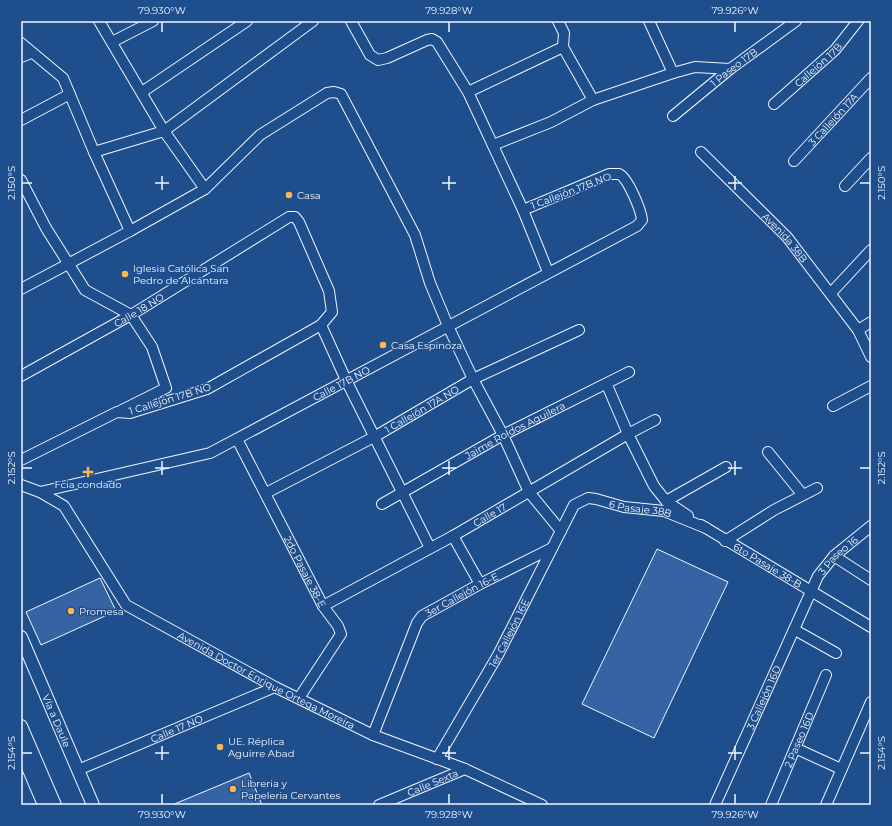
<svg xmlns="http://www.w3.org/2000/svg" width="892" height="826" font-family="Montserrat,sans-serif">
	<rect width="100%" height="100%" fill="#1f4e8c"/>
	<path fill="#3563a3" stroke="#f2f6ff" d="M657,549L728,582L654,738L582,704Z
		M100,578L116,611L41,645L26,612Z
		M249,773L262,805H172Z"/>
	<g fill="none" stroke-linecap="round" stroke-linejoin="round">
		<defs>
			<g id="minor">
				<path d="M99,21L164,131L205,189"/>
				<path d="M351,21L370,55L378,60L387,58L427,40L432,39L437,42L468,92L523,210L548,272"/>
				<path d="M558,21L564,33L563,47L593,100"/>
				<path d="M649,21L673,73"/>
				<path d="M112,42L153,21"/>
				<path d="M21,43L63,78L94,152L130,231L21,289"/>
				<path d="M21,57L31,53"/>
				<path d="M142,92L247,21"/>
				<path d="M468,92L563,47"/>
				<path id="s1" d="M774,104L835,50L858,21"/>
				<path id="s2" d="M673,116L730,69L796,21"/>
				<path d="M21,120L70,94"/>
				<path d="M493,145L551,122L593,100L673,73L695,67L730,69"/>
				<path d="M94,152L164,131L313,21"/>
				<path id="s3" d="M701,152L787,237L858,330L871,357"/>
				<path id="s4" d="M794,161L871,78"/>
				<path d="M21,180L46,228L85,290L131,315L152,347L166,388L118,412"/>
				<path d="M845,186L871,158"/>
				<path d="M130,231L205,189L260,135L327,93L334,92L341,94L415,235L430,283L448,326L473,379L503,435L529,492L561,531"/>
				<path d="M831,293L871,250"/>
				<path d="M321,325L346,380L430,548"/>
				<path d="M858,330L871,322"/>
				<path id="s5" d="M21,376L131,315L289,217H295L299,222L329,291L332,312L321,325L207,389L130,413L117,412L21,460"/>
				<path d="M607,385L628,434L654,486L666,501L688,516"/>
				<path d="M833,406L871,386"/>
				<path id="s6" d="M237,439L323,606L338,626L341,634L299,698"/>
				<path d="M768,452L802,494"/>
				<path id="s7" d="M21,485L40,492L64,506L126,605L275,687L373,735L465,769L542,805"/>
				<path id="s8" d="M40,492L210,453L637,226L642,220C641,210 628,178 619,174C616,174 612,174 609,174L523,210"/>
				<path id="s9" d="M266,493L374,437L473,379L579,330"/>
				<path d="M666,501L726,467"/>
				<path id="s10" d="M382,504L503,435L629,372"/>
				<path id="s11" d="M701,525L871,627"/>
				<path d="M453,536L480,584"/>
				<path d="M725,541L774,510L817,488"/>
				<path d="M834,556L871,580"/>
				<path id="s12" d="M323,606L453,536L628,434L655,420"/>
				<path d="M795,630L836,653"/>
				<path id="s13" d="M373,735L417,623L422,616L480,584L552,548"/>
				<path d="M795,748L841,769"/>
				<path id="s14" d="M437,759L498,655L574,505L588,498L596,499L624,507L664,511L706,528"/>
				<path id="s15" d="M78,770L275,687"/>
				<path id="s16" d="M379,805L465,769"/>
				<path id="s17" d="M715,805L818,576L834,556L871,526"/>
				<path id="s18" d="M771,805L826,675"/>
				<path d="M826,805L871,702"/>
			</g>
			<g id="major">
				<path id="s19" d="M21,637L93,805"/>
				<path d="M21,726L55,805"/>
				<path d="M21,751L44,805"/>
			</g>
		</defs>
		<use href="#minor" stroke="#f2f6ff" stroke-width="12"/>
		<use href="#major" stroke="#f2f6ff" stroke-width="14"/>
		<use href="#minor" stroke="#1f4e8c" stroke-width="10"/>
		<use href="#major" stroke="#1f4e8c" stroke-width="12"/>
	</g>
	<path fill="none" stroke="#f2f6ff" stroke-width="1.5" d="M162,22V32M449,22V32M735,22V32M162,176V190M449,176V190M735,176V190M22,183H32M155,183H169M442,183H456M728,183H742M860,183H870M162,461V475M449,461V475M735,461V475M22,468H32M155,468H169M442,468H456M728,468H742M860,468H870M162,746V760M449,746V760M735,746V760M22,753H32M155,753H169M442,753H456M728,753H742M860,753H870M162,794V804M449,794V804M735,794V804"/>
	<g fill="#ffb74d" stroke="#1f4e8c" stroke-width="1.5">
		<circle cx="289" cy="195" r="4"/>
		<circle cx="125" cy="274" r="4"/>
		<circle cx="383" cy="345" r="4"/>
		<path d="M86 466h4v4h4v4h-4v4h-4v-4h-4v-4h4z"/>
		<circle cx="71" cy="611" r="4"/>
		<circle cx="220" cy="747" r="4"/>
		<circle cx="233" cy="789" r="4"/>
	</g>
	<g text-anchor="middle" dominant-baseline="central" stroke-width="3" stroke-linejoin="round" paint-order="stroke">
		<g font-size="10" fill="#f2f6ff" stroke="#1f4e8c">
			<text stroke="none"><textPath href="#s1" startOffset="59">Callejón 17B</textPath></text>
			<text stroke="none"><textPath href="#s2" startOffset="78">1 Paseo 17B</textPath></text>
			<text stroke="none"><textPath href="#s4" startOffset="57">3 Callejón 17A</textPath></text>
			<text transform="translate(571 191) rotate(-21)">1 Callejón 17B NO</text>
			<text stroke="none"><textPath href="#s3" startOffset="120">Avenida 38B</textPath></text>
			<text stroke="none"><textPath href="#s5" startOffset="135">Calle 18 NO</textPath></text>
			<text stroke="none"><textPath href="#s8" startOffset="323">Calle 17B NO</textPath></text>
			<text transform="translate(170 399) rotate(-17)">1 Callejón 17B NO</text>
			<text stroke="none"><textPath href="#s9" startOffset="177">1 Callejón 17A NO</textPath></text>
			<text stroke="none"><textPath href="#s10" startOffset="152">Jaime Roldos Aguilera</textPath></text>
			<text stroke="none"><textPath href="#s14" startOffset="358">6 Pasaje 38B</textPath></text>
			<text stroke="none"><textPath href="#s12" startOffset="190">Calle 17</textPath></text>
			<text stroke="none"><textPath href="#s17" startOffset="280">3 Paseo 16</textPath></text>
			<text stroke="none"><textPath href="#s11" startOffset="78">6to Pasaje 38-B</textPath></text>
			<text stroke="none"><textPath href="#s6" startOffset="149">2do Pasaje 38-E</textPath></text>
			<text stroke="none"><textPath href="#s13" startOffset="174">3er Callejón 16-E</textPath></text>
			<text stroke="none"><textPath href="#s14" startOffset="145">1er Callejón 16E</textPath></text>
			<text stroke="none"><textPath href="#s7" startOffset="324">Avenida Doctor Enrique Ortega Moreira</textPath></text>
			<text stroke="none"><textPath href="#s17" startOffset="118">3 Callejón 16D</textPath></text>
			<text stroke="none"><textPath href="#s19" startOffset="91">Vía a Daule</textPath></text>
			<text stroke="none"><textPath href="#s15" startOffset="107">Calle 17 NO</textPath></text>
			<text stroke="none"><textPath href="#s18" startOffset="71">2 Paseo 16D</textPath></text>
			<text stroke="none"><textPath href="#s16" startOffset="58">Calle Sexta</textPath></text>
		</g>
		<g font-size="10" fill="#f2f6ff" stroke="#1f4e8c" text-anchor="start">
			<text x="297" y="195">Casa</text>
			<text x="133" y="268">Iglesia Católica San<tspan x="133" dy="12">Pedro de Alcántara</tspan></text>
			<text x="391" y="345">Casa Espinoza</text>
			<text x="88" y="484" text-anchor="middle">Fcia condado</text>
			<text x="79" y="611">Promesa</text>
			<text x="228" y="741">UE. Réplica<tspan x="228" dy="12">Aguirre Abad</tspan></text>
			<text x="241" y="783">Libreria y<tspan x="241" dy="12">Papeleria Cervantes</tspan></text>
		</g>
	</g>
	<rect width="892" height="826" fill="none" stroke="#1f4e8c" stroke-width="44"/>
	<rect x="22" y="22" width="848" height="782" fill="none" stroke="#f2f6ff" stroke-width="1.5"/>
	<g font-size="10" text-anchor="middle" fill="#f2f6ff">
		<text x="162" y="14">79.930°W</text>
		<text x="449" y="14">79.928°W</text>
		<text x="735" y="14">79.926°W</text>
		<text transform="translate(11 183) rotate(-90)" y="4">2.150°S</text>
		<text transform="translate(881 183) rotate(-90)" y="4">2.150°S</text>
		<text transform="translate(11 468) rotate(-90)" y="4">2.152°S</text>
		<text transform="translate(881 468) rotate(-90)" y="4">2.152°S</text>
		<text transform="translate(11 753) rotate(-90)" y="4">2.154°S</text>
		<text transform="translate(881 753) rotate(-90)" y="4">2.154°S</text>
		<text x="162" y="818">79.930°W</text>
		<text x="449" y="818">79.928°W</text>
		<text x="735" y="818">79.926°W</text>
	</g>
</svg>
